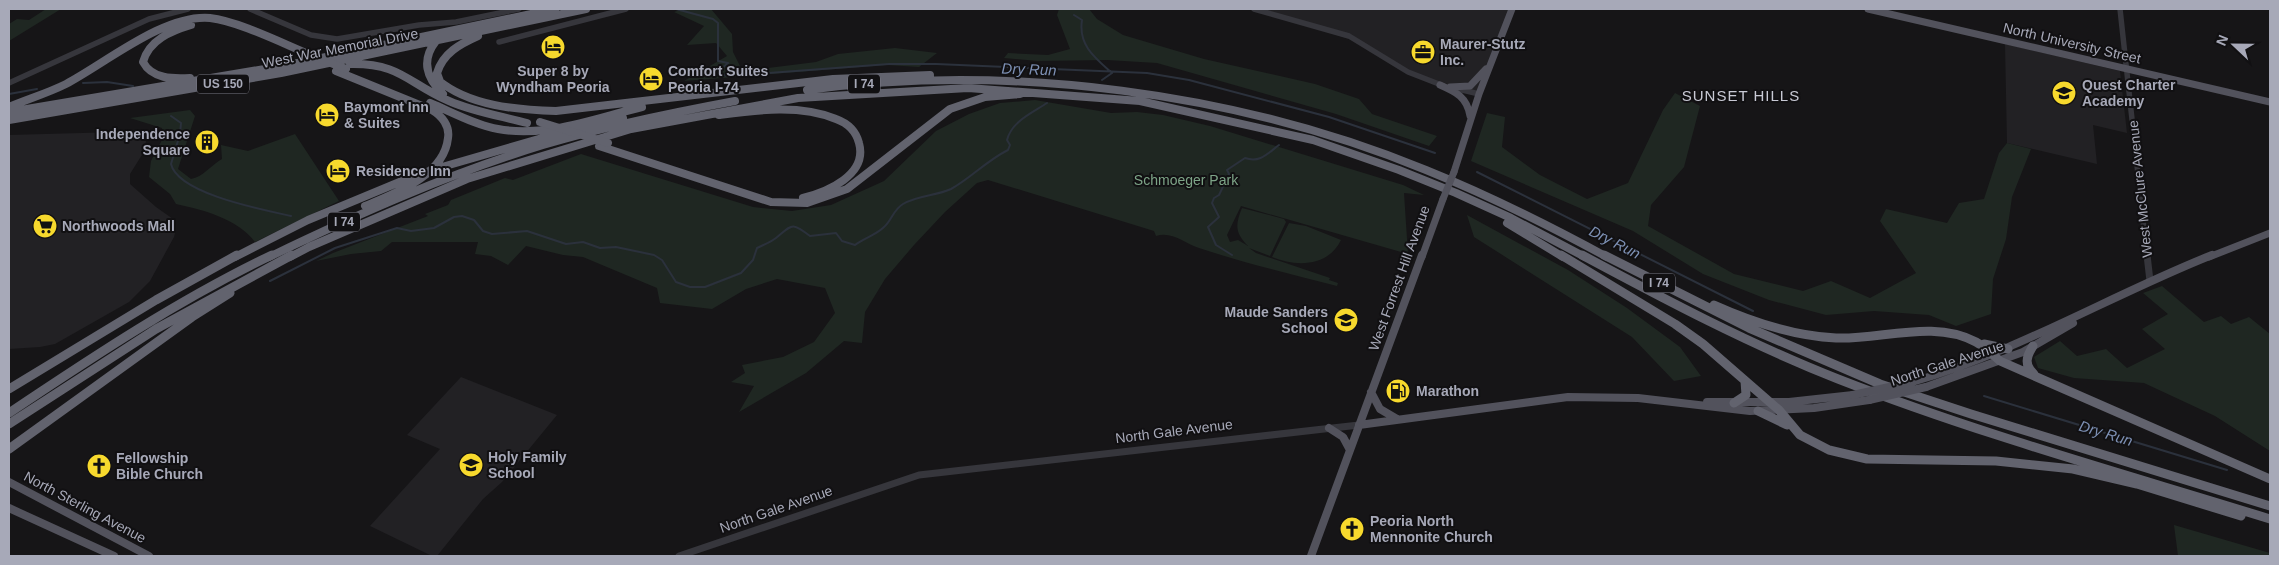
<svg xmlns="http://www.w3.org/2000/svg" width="2279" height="565" font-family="Helvetica,sans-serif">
	<rect width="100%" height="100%" fill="#161517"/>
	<path fill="#222124" d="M1254,9H1512L1479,94L1408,72L1365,44Z
		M2005,44L2120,71L2127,133L2093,125L2097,164L2007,143Z
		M118,132L136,133L146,140L145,150L130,174V184L156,207L173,219L176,229L174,237L150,281L129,302L55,344L40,347L9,349V135Z
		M461,377L557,415L502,482L483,499L437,556H432L370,526L440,449L407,435Z"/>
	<path fill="#1f2722" d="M46,9H61L9,41V24L17,19L29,20Z
		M683,9H711L732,34L733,52L741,68L760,69L816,62L838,54L895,48L937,53L919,67L887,65L684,81L727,56L716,43L687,45L704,26L674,12Z
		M1059,9H1089L1097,19L1123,35L1204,59L1315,84L1359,99L1372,114L1437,136L1429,146L1336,114L1157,63L1107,60L1038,61L1004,58L1008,53L1048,55L1070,49L1057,15Z
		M1675,93L1700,106L1684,167L1651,205L1648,226L1734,274L1803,291L1831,281L1870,298L1916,273L1880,221L1886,209L1947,223L1959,203L1984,199L1999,153L2007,143L2031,149L2012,197L2006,239L1993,279L1991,314L1956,326L1929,315L1874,311L1826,315L1769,300L1703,274L1633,231L1471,161L1487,113L1505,117L1502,147L1540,175L1587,199L1628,183L1663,110Z
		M1035,100L1111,113L1137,112L1163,115L1210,126L1403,185L1424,195L1404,193L1408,254L1241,206L1227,235L1230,242L1238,240L1248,246C1235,233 1235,225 1242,208L1284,219L1286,222L1270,256L1249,248L1256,253L1330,278L1329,280L1338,283L1337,286C1291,274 1244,263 1199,248C1184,243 1172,231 1156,236L1154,231L988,180L977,183L945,212L914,245L885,279L865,312L862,343L844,341L806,373L739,412L754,386L731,382L745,373L742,365L783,357L814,342L835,313L825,288L777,279L746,289L712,309L660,303L657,288L583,257L563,255L526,246L508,265L491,256L475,254L478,242H392L381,251L351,254L316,261L333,253L428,216L425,214L448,205L451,200L505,178L513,180L581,154L753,207L792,211L831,205L884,181L936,131L969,114L1000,103Z
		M190,110L195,116L178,169L191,179C203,177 211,165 222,159L221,145L248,151L295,134L339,201L255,242C238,219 204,210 176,204L170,194L149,177L151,161L163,138L162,128L130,118Z
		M1467,215L1568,270L1627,308L1680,347L1701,376L1674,381L1632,337L1474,237Z
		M1289,223L1306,226L1341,240C1328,267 1296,267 1272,257Z
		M2162,286L2204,322L2221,316L2231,324L2249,317L2270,334V451L2215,416L2144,383L2074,378L2038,368L2034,357L2060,341L2077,356L2106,349L2127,368L2165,349L2142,329L2168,314L2143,293Z
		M2174,525L2270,553V556H2178Z"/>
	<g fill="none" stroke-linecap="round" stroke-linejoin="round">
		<path stroke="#2b313c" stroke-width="2" d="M676,9L713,19L718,23V61L728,63L718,72L727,76L889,64H936L1147,73L1189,80L1329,117L1435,153
			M1074,15L1082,20C1078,45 1095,58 1112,73
			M1102,80L1112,73
			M83,83L107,82L133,86
			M9,94L37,89
			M171,116L181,123L180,134L171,164C178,194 264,210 291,216
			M1477,172L1753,311
			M1232,255L1216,245L1208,227L1219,217L1212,203L1214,198L1219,195L1229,174L1227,170L1245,158C1260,163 1267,154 1279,145
			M270,281L335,248L397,228L411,231L434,228L454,217L462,216L474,220L483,231L492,234L527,231L566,244L583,242L600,248L616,247L654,255L662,260L676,282L690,287H705L741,273L753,260L757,248C763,245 771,242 776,238C792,225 791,221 810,236L836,233L842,241L855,245C864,238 876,235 884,227C892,220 893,210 903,204C918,195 936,196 951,189C971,178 986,161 1008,150L1010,145L1007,140C1012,121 1032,113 1047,103
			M1984,396L2227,470"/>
		<path stroke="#36363c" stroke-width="5.5" d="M250,9L311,35L337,39L419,25L456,22L519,9
			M1254,9L1349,36L1408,72L1444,86
			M2120,9L2147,257
			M499,42L626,9
			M9,83L149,19L188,9
			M1454,88L1479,94"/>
		<path stroke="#36363c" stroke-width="7" d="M2147,255L2150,281
			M679,556L919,475L1359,425"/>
		<path stroke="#52525c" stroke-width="7" d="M1868,9L2270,102
			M1440,85C1456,92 1467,97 1470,116
			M1450,87L1470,86L1486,69
			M1454,172L1479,94L1512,9
			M1422,257L1443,199
			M2209,257L2270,233"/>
		<path stroke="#52525c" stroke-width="8" d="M1912,382C2017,352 2111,295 2212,255
			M1926,387L2023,352L2073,323
			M1371,392L1380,409L1397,419
			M1707,402H1789L1853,395
			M1359,425L1568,397L1638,398L1750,411L1814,408L1869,400
			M1329,428L1343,437L1350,450
			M9,482L149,556
			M9,508L114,556
			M1311,556L1422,255"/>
		<path stroke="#62636e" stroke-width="8" d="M436,41C421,60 426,78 443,94
			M350,64C401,63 407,83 449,101C474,112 501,116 527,123
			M336,71L432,110C442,116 450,126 448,138C444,176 395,193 365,206
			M190,78C173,79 152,79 143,62C149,40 171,31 191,25
			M438,80C469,106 517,110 556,111L833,79L930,75
			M441,84L437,73C443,53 460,44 478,36
			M807,90C1011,63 1236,92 1426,170C1488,195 1548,225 1607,257
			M430,103C452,112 475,125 498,129C547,138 596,118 642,107
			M9,107C28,99 48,93 66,84C106,63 164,14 210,18C238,21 284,44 311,55
			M9,112L288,65L555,9
			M719,115C757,110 800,104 836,119C847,123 856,131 859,143C868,175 827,192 803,198
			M9,120L281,73L586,9
			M599,146L771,202L807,203L847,189L950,109L985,97L1020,94
			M442,167L556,134L623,118
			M1507,223L1563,257
			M235,257L308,220L414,176
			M269,257C358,214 448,174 543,145C606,126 670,113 735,101
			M290,257L309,247L467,179L631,129L798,98L968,88L1140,101L1313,140L1399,170L1456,193L1511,218L1585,257"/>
		<path stroke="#62636e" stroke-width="9" d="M1561,255L1675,324L1703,344L1779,410L1800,435L1829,450L1867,459L1996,461L2073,469L2137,484L2241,516
			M1582,255C1666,300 1749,344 1838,379C1979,434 2125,474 2270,519
			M1604,255L1749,328L1880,384L1971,414L2270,506
			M1714,305C1752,322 1793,336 1836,338C1880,340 1934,319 1976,342C1985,347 1992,354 2000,361L2270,479
			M1984,344L2008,349
			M2033,346C2026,357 2024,365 2034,374
			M9,389L156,300L237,255
			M1734,403L1746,395L1745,381
			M1758,411L1787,425
			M9,413C94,356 180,299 272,255
			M9,424L156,329L292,255
			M9,449L192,317L230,293"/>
		<path stroke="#52525c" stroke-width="7" d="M1443,199L1454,172"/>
		<path stroke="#52525c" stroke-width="8" d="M1853,395L1912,382
			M1869,400L1926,387"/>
		<path stroke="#62636e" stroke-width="8" d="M311,55L346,69
			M540,122L608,143
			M414,176L442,167"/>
	</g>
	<defs>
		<symbol id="hotel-disc" viewBox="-11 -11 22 22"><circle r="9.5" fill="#f7d92d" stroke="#111012"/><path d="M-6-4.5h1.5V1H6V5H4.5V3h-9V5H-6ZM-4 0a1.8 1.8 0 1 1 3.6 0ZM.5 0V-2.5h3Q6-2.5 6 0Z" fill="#111"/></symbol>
		<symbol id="office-disc" viewBox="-11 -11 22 22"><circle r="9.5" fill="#f7d92d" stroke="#111012"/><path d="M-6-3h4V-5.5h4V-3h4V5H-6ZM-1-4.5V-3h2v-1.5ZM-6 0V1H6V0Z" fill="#111"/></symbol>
		<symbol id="school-disc" viewBox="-11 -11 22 22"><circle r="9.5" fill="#f7d92d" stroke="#111012"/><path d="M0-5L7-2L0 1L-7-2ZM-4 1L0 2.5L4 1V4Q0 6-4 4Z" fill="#111"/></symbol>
		<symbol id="building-disc" viewBox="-11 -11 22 22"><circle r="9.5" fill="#f7d92d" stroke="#111012"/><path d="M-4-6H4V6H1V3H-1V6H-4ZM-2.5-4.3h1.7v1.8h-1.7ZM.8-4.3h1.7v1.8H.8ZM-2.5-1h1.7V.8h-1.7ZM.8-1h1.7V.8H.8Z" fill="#111"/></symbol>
		<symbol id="supermarket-disc" viewBox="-11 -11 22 22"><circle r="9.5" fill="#f7d92d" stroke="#111012"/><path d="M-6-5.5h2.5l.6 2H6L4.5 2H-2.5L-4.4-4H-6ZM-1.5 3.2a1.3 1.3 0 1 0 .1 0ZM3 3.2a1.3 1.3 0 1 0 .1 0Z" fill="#111"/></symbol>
		<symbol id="fuel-disc" viewBox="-11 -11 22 22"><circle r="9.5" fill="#f7d92d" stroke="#111012"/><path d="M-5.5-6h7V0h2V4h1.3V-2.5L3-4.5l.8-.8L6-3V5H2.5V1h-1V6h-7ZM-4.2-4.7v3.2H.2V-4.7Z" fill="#111"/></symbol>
		<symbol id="church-disc" viewBox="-11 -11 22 22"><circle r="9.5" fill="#f7d92d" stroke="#111012"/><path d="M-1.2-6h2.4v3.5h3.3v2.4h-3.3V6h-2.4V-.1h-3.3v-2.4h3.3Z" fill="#111"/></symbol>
	</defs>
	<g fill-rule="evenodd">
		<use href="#hotel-disc" x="539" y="33" width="28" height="28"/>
		<use href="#office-disc" x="1409" y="38" width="28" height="28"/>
		<use href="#hotel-disc" x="637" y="65" width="28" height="28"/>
		<use href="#school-disc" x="2050" y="79" width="28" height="28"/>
		<use href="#hotel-disc" x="313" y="101" width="28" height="28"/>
		<use href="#building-disc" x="193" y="128" width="28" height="28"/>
		<use href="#hotel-disc" x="324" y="157" width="28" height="28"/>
		<use href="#supermarket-disc" x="31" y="212" width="28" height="28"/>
		<use href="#school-disc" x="1332" y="306" width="28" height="28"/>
		<use href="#fuel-disc" x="1384" y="377" width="28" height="28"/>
		<use href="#school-disc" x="457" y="451" width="28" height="28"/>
		<use href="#church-disc" x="85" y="452" width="28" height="28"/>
		<use href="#church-disc" x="1338" y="515" width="28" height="28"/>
	</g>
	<g text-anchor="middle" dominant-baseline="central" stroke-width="4" stroke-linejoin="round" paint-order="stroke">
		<g fill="#111012" stroke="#7a7b86" stroke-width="1">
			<rect x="197" y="74.5" width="52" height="19" rx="4"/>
			<rect x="848" y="74.5" width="32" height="19" rx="4"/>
			<rect x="328" y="212.5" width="32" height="19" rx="4"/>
			<rect x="1643" y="273.5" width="32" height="19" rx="4"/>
		</g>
		<g font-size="12" font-weight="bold" fill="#a7a9b8">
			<text x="223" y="84">US 150</text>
			<text x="864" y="84">I 74</text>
			<text x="344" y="222">I 74</text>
			<text x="1659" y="283">I 74</text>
		</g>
		<g font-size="14" fill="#a7a9b8" stroke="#111012">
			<text transform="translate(2072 43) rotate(13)">North University Street</text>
			<text transform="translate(340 48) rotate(-11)">West War Memorial Drive</text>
			<text transform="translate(2140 189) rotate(-96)">West McClure Avenue</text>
			<text transform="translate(1399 278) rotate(-70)">West Forrest Hill Avenue</text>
			<text transform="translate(1947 363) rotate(-18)">North Gale Avenue</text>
			<text transform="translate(1174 431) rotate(-7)">North Gale Avenue</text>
			<text transform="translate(85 507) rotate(28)">North Sterling Avenue</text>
			<text transform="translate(776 509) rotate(-19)">North Gale Avenue</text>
		</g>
		<g font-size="14" font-weight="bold" fill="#a7a9b8" stroke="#111012" text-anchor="start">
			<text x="1440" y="44">Maurer-Stutz<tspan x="1440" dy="16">Inc.</tspan></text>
			<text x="553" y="71" text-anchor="middle">Super 8 by<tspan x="553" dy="16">Wyndham Peoria</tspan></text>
			<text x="668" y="71">Comfort Suites<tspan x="668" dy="16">Peoria I-74</tspan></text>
			<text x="2082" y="85">Quest Charter<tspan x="2082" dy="16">Academy</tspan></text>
			<text x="344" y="107">Baymont Inn<tspan x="344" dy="16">&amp; Suites</tspan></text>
			<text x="190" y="134" text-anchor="end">Independence<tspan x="190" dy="16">Square</tspan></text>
			<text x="356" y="171">Residence Inn</text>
			<text x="62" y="226">Northwoods Mall</text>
			<text x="1328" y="312" text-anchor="end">Maude Sanders<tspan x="1328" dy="16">School</tspan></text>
			<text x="1416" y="391">Marathon</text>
			<text x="488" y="457">Holy Family<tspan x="488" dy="16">School</tspan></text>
			<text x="116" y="458">Fellowship<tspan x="116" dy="16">Bible Church</tspan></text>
			<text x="1370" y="521">Peoria North<tspan x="1370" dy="16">Mennonite Church</tspan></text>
		</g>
		<g font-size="14" fill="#7da487" stroke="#111012">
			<text x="1186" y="180">Schmoeger Park</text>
		</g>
		<g font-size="15" font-style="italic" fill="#7d90b4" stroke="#111012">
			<text transform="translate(1029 69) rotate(2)">Dry Run</text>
			<text transform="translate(1615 242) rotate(27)">Dry Run</text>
			<text transform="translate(2106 433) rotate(17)">Dry Run</text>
		</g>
		<g font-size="15" letter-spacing="1" fill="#c8c9d4" stroke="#111012">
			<text x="1741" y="95">SUNSET HILLS</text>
		</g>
	</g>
	<rect width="2279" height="565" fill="none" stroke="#a7a9b8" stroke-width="20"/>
	<g transform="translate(2234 45) rotate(292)" stroke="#111012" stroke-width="4" paint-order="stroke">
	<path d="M0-4L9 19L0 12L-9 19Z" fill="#a7a9b8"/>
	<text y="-8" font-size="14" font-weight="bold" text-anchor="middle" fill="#a7a9b8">N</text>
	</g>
</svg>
